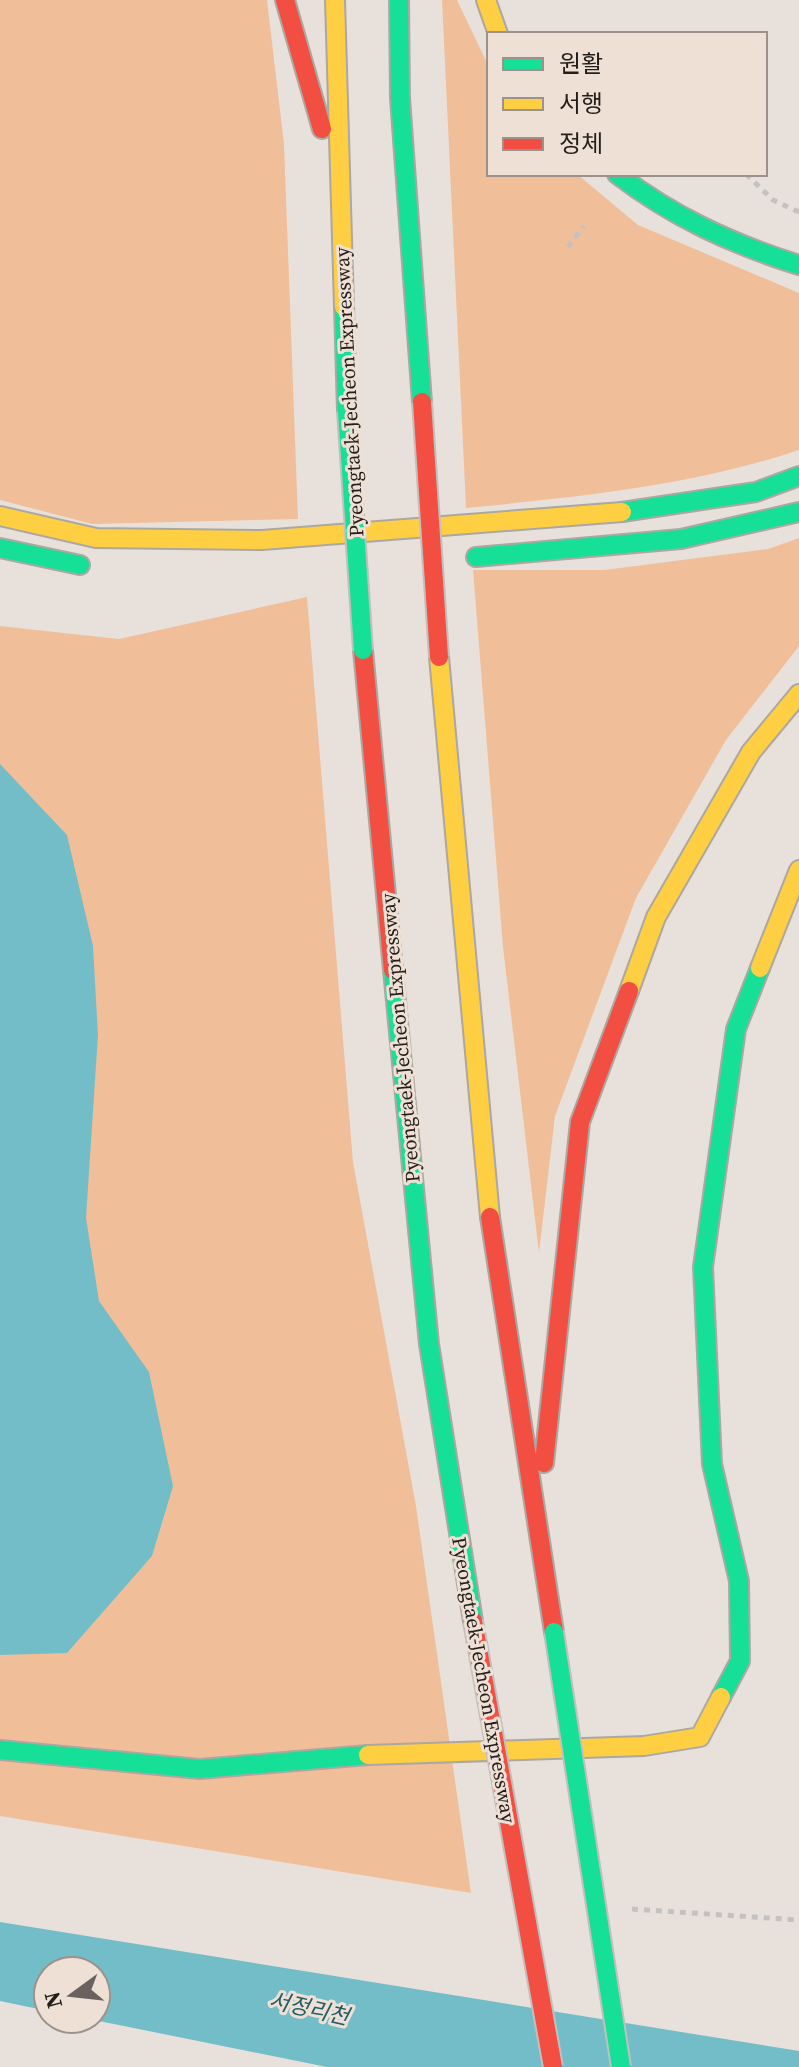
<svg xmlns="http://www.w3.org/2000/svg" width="799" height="2067" font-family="'Source Serif 4','Noto Sans KR',serif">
	<rect width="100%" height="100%" fill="#e8e1db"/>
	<path fill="#f0bf9a" d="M0,0H267L284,144L298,519L92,524L0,500Z
		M442,0H457L489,67V174H577L638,225L799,293V450C692,486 578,497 466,508Z
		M799,538V646L726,740L636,898L555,1116L539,1253L503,947L473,570H604L768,549Z
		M307,597L353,1162L416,1506L471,1893L0,1816V626L119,639Z"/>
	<path fill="#73bdc9" d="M0,764L67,835L93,946L98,1035L86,1218L99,1301L149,1372L173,1486L152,1556L67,1653L0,1655Z
		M0,1922L799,2051V2067H327L89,2019H96V1971H48V2011L0,2001Z"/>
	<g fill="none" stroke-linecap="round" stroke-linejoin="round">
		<defs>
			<path id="fast" d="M399,0L400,98L422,402
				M617,174C673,217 732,244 799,265
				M344,307L347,411
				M622,512L756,492L799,476
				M0,548L80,565
				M476,557L681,539L799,512
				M393,970L429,1344L473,1621
				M721,1697L740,1661L739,1581L712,1464L703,1267L736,1029L760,968
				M0,1750L200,1769L368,1755"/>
			<path id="slow" d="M335,0L344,307
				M486,0L498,34
				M0,516L96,538L262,540L622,512
				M439,657L490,1217
				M760,968L799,870
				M629,991L656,917L751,752L799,694
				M368,1755L644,1746L700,1737L721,1697"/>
			<path id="jam" d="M285,0L322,129
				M363,650L393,970
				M490,1217L554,1632
				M544,1463L580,1122L629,991"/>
		</defs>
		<use href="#fast" stroke="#ada7a2" stroke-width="22"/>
		<use href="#slow" stroke="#ada7a2" stroke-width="22"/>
		<use href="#jam" stroke="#ada7a2" stroke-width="22"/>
		<path stroke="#c4c2c0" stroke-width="5" stroke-dasharray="6 6" stroke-linecap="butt" d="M746,174L773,200L799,212
			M568,247L584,226
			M632,1909L799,1920"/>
		<use href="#fast" stroke="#16e098" stroke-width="18"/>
		<use href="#slow" stroke="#ffcf43" stroke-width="18"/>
		<use href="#jam" stroke="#f24e42" stroke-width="18"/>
		<defs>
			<path id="fast-bridge" d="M347,411L363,650
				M554,1632L621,2067"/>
			<path id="jam-bridge" d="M422,402L439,657
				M473,1621L553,2067"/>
		</defs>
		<use href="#fast-bridge" stroke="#c3bfbc" stroke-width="22" stroke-linecap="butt"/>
		<use href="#jam-bridge" stroke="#c3bfbc" stroke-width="22" stroke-linecap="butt"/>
		<use href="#fast-bridge" stroke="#16e098" stroke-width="18"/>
		<use href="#jam-bridge" stroke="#f24e42" stroke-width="18"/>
	</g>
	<g text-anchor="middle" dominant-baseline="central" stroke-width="6" stroke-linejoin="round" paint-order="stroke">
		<g font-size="20" fill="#241e1b" stroke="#eee0d5">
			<text transform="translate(349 392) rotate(-93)">Pyeongtaek-Jecheon Expressway</text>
			<text transform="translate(400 1038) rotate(-95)">Pyeongtaek-Jecheon Expressway</text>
			<text transform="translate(484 1680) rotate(80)">Pyeongtaek-Jecheon Expressway</text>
		</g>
		<g font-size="22" font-style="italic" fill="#215c67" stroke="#eee0d5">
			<text transform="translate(309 2008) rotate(13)">서정리천</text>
		</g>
	</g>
	<rect x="487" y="32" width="280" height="144" fill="#eee0d5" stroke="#9d928b" stroke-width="2"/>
	<rect x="503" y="58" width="40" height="12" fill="#16e098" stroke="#9d928b" stroke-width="2"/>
	<text x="559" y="72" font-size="24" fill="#241e1b">원활</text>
	<rect x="503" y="98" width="40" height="12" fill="#ffcf43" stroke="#9d928b" stroke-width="2"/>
	<text x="559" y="112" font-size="24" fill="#241e1b">서행</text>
	<rect x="503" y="138" width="40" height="12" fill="#f24e42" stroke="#9d928b" stroke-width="2"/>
	<text x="559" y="152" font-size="24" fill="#241e1b">정체</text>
	<g transform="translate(72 1995) rotate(255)"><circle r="38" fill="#eee0d5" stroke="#9d928b" stroke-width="2"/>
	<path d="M0-6L14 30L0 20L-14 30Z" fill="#69625e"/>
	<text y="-12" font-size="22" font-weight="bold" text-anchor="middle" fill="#241e1b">N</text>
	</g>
</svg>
